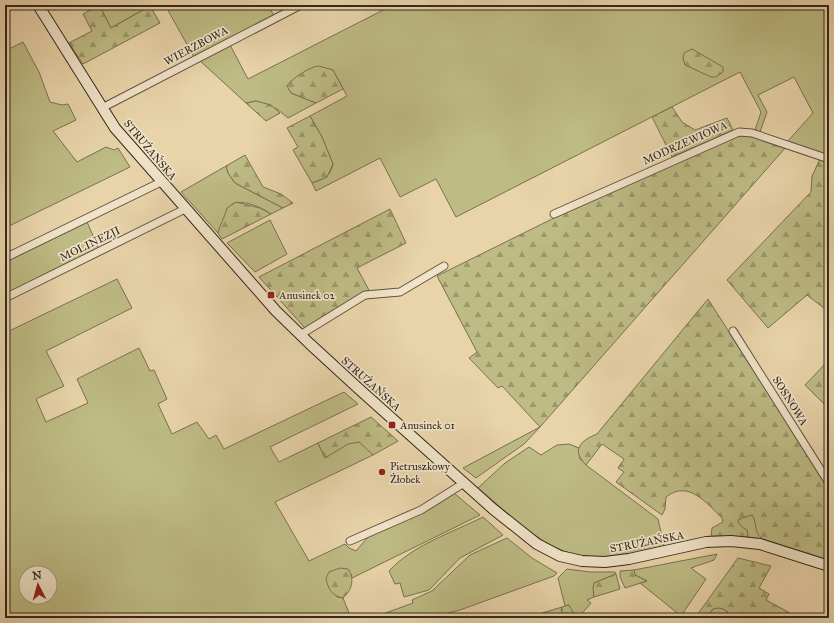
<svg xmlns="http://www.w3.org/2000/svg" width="834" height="623" font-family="'IM FELL Great Primer',serif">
	<defs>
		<pattern id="forest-firs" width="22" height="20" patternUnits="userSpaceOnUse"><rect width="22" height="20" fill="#bebb84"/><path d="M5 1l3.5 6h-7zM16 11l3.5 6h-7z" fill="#9b986b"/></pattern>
	</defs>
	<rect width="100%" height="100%" fill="#e9d4aa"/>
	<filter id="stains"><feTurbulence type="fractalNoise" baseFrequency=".005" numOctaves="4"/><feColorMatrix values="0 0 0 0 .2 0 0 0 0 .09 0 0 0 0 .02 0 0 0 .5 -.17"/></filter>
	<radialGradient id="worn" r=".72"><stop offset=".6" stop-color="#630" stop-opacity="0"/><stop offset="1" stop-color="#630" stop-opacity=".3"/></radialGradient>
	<path fill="#bebb84" stroke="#787252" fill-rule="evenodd" d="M99,5H149L150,6L111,28Z
		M165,5H268L274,16L194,57Z
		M393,5H829V157L788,141L813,113L794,77L758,95L767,112L760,132L755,130L761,112L740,72L456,217L436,179L400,197L380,158L316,191L312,183C322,180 331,176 333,164L322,137L310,116L347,96L333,70C306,64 311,70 290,82L291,93L316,103L288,118L277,109L256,101L246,103L199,60L230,45L248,79Z
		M23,42L39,72L50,102L62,105L68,104L76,120L53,131L77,162L106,147L114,150L118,148L130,167L5,228V51Z
		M226,166L228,173L235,183L283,208L271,214C261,207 243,199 232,204L218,233L181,192Z
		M270,220L287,254L255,272L227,243Z
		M87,222L99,249L5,295V262Z
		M117,279L132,308L46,351L64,386L36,399L46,422L88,403L77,379L139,348L150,371L154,370L167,399L158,404L172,434L197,422L209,439L216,435L224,449L344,392L358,404L270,447L279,462L318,443L325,458C333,453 349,438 359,442C364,444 369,451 373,455L275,502L309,561L345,544L349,548L356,551L369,536L454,493L480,515L352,578L351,574L337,597L343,598L351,618H5V333ZM26,573H50V597H26Z
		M540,427L524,444L476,478L463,468Z
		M569,444L579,448L580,459L586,465L658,519L664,546C635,553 600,562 570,553C536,543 505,510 478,488L505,463L529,447L541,455L557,445Z
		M748,515H752C757,522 756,532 762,539L748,537L747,530L742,528L738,522L739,519Z
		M483,517L503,535L460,558L429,590L404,597L400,583L395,584L389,571C413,545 451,533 483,517Z
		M507,538L532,558L557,573L554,576L460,610L428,618H372L413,603L412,600L432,591L470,555Z
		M717,554L714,560L691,568L706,579L681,616L640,583L647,581L635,575L634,570Z
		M567,569L590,572H615L616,574L594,583V597L587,600L591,603L578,618H526L562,607L561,611L569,605L565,606L558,578Z
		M718,607L724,609L733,618H706L713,609Z"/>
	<path fill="url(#forest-firs)" stroke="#787252" d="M99,5L111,28L150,6L160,23L83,64L69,43L92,31L83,14Z
		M692,49L723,67V72L716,77H711L685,65L683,58L684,53Z
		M319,66L333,70L343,89L316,103L291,93L287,86C291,79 311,66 319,66Z
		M256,101L271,105L280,113L266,121L246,103Z
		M672,107L682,122L695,130L727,118L733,130L672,157L652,117Z
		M310,116L322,137L333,164L327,177L312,183L293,150L298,147L287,128Z
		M742,133L786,147L540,427L502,386L498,388L469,358L477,352L437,276L552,219Z
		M245,155L263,187L281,194L293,203L283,208L235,183L228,173L226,166Z
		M820,159L829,162V312L807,295L768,328L727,280L811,192L812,176Z
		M236,202L260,208L271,214L222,239L218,233C220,224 225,217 227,208Z
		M390,209L406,243L357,268L370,292L305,328L259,277Z
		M708,299L829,489V560C820,557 764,541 761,538C754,531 757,522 752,515L739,519L738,522L742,527L747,530L748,537L711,536L712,528L723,522L722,518C707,504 689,479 666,497L665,509L662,515L616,482L624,472L618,468L624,459L602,444L586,465C571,450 580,441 597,434Z
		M829,360V409L805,385Z
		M371,417L398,441L373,455L359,442L348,444L325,458L318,443Z
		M738,558L771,566L759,588L769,594L766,600L790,613L785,618H733C728,611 722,606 713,609L706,618H695Z
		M340,568L348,569C355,579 352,590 343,598C332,596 328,589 326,578L329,572Z
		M634,570L635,575L647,581L625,588L620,577V571Z
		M616,574L620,589L594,597L593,588L594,583Z
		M569,605L575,616L564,617L562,614V607Z"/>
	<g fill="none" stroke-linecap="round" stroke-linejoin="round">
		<defs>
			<path id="street" d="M102,108L301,5
				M554,214L739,132L752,133L829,159
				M5,258L161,182
				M5,298L185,209
				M733,331L829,483
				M300,335L365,295L400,292L444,266
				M350,541L421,510L464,483"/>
			<path id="secondary" d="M38,5L115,128L276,311L310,344L359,389L493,509L537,544L560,556L582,561L605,562L629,559L706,542L731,541L760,544L829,566"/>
		</defs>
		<use href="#street" stroke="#605342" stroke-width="9"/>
		<use href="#secondary" stroke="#32281f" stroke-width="12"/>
		<use href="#street" stroke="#f1e3c8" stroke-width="7"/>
		<use href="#secondary" stroke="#f1e3c8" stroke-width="10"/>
	</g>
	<g fill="#8f2418" stroke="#f1e3c8" stroke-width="1.5">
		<rect x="267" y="291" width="8" height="8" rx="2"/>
		<rect x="388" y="421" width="8" height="8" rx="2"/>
		<circle cx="382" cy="472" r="4"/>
	</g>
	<g text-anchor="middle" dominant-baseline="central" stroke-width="3.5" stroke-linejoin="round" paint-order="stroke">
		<g font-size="11" fill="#32281f" stroke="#f1e3c8">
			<text transform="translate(196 46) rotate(-28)">WIERZBOWA</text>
			<text transform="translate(685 143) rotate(-24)">MODRZEWIOWA</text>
			<text transform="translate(150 150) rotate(50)">STRUŻAŃSKA</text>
			<text transform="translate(90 244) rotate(-26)">MOLINEZJI</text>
			<text transform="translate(371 384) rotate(42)">STRUŻAŃSKA</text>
			<text transform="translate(790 401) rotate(58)">SOSNOWA</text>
			<text transform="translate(647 542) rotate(-11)">STRUŻAŃSKA</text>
		</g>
		<g font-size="11" fill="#32281f" stroke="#f1e3c8" text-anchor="start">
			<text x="279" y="295">Anusinek 02</text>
			<text x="400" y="425">Anusinek 01</text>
			<text x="390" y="466">Pietruszkowy<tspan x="390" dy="13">Żłobek</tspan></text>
		</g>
	</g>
	<rect width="834" height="623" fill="none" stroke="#e9d4aa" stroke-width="20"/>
	<rect x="6" y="6" width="822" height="611" fill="none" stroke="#32281f" stroke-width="2"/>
	<rect x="10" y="10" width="814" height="603" fill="none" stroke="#32281f"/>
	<g transform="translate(38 585) rotate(354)"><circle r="19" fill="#f1e3c8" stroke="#a59884"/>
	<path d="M0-3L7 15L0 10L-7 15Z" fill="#8f2418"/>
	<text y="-6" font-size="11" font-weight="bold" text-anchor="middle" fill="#32281f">N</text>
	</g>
	<rect width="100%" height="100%" filter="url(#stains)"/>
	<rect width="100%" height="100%" fill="url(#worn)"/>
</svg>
